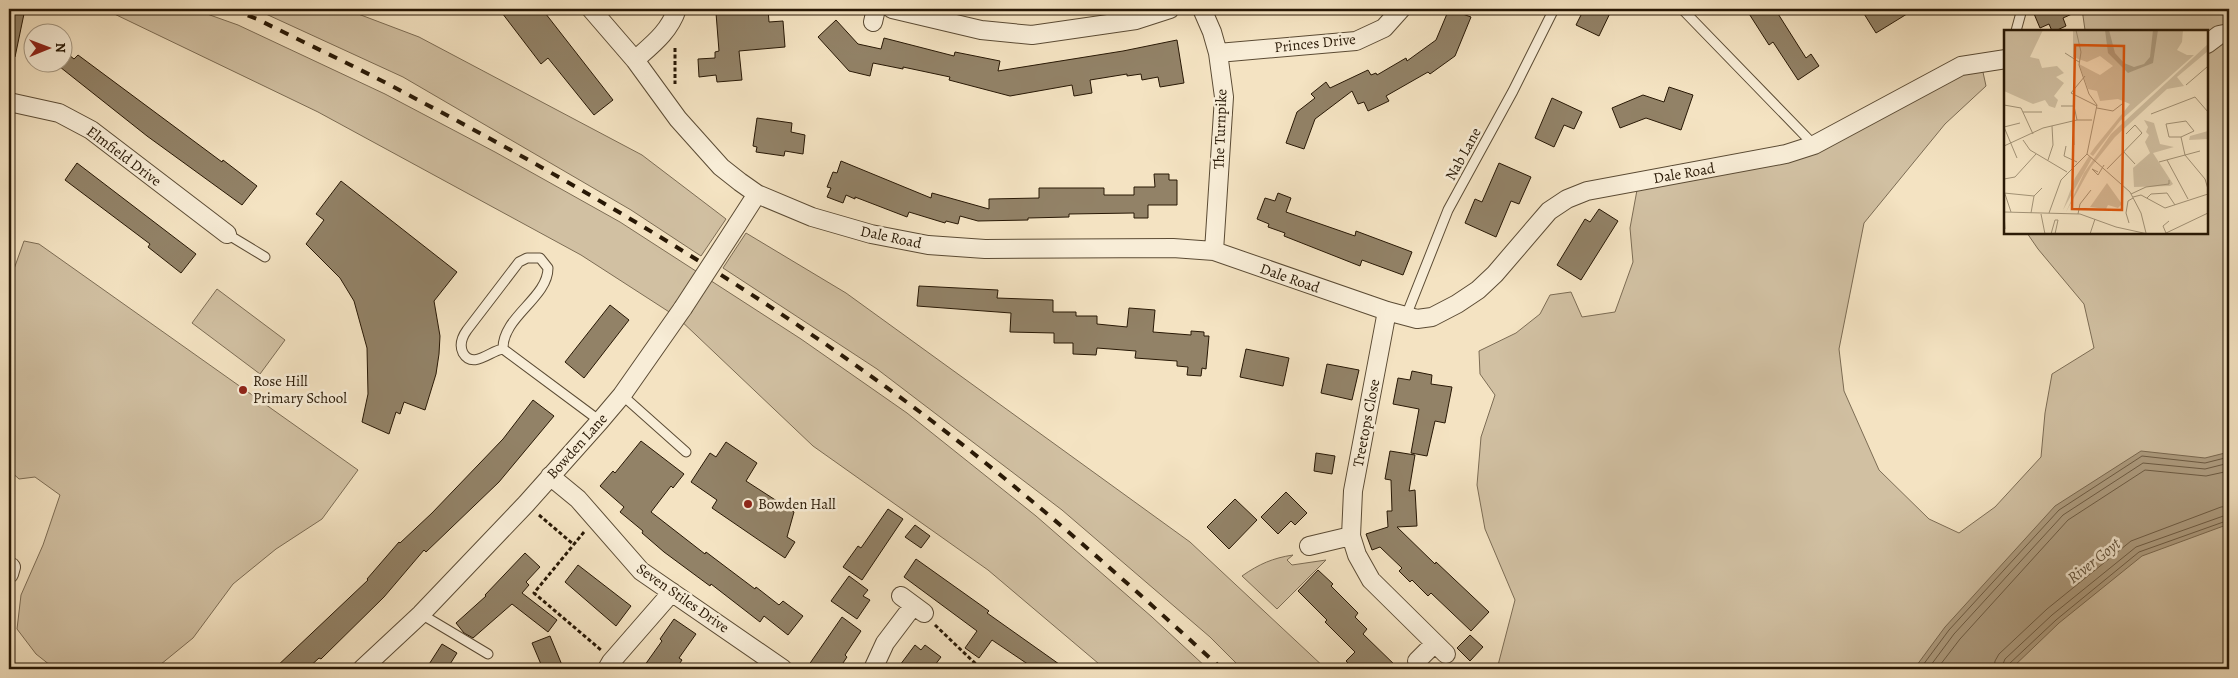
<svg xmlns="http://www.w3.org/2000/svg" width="2238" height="678" font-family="Alegreya,serif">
	<rect width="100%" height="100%" fill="#f4e3c2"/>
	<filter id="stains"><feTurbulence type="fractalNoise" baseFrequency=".004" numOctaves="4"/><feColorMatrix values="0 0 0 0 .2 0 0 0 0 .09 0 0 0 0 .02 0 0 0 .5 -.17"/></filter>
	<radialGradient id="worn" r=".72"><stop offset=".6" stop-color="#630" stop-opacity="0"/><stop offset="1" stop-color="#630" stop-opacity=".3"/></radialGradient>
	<path fill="#d1c0a2" stroke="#7c6c54" d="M104,9H193L238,25L385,94L495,152L620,222L801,339L907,413L1036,516L1152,617L1208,669H1105L988,570L813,446L677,317L581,255L318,112Z
		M255,9H345L419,37L642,155L726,219L701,256L631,210L403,77Z
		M2082,9H2229V669H1497L1515,600L1485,529L1477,485L1481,437L1495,395L1480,374L1479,351L1516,333L1540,314L1550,295L1571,292L1582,317L1615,312L1633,262L1630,228L1637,190L1786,154L1981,63L1986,86L1945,124L1864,223L1839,349L1844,391L1879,470L1929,519L1959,533L1995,507L2041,457L2045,413L2052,374L2094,348L2084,304L2038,249L2027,233L2207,232V31H2083L2085,30Z
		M746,233L846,293L1190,542L1326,669H1242L1210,637L1062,510L877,369L723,268Z
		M24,241L39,244L358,470L322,519L276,549L233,584L193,638L155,669H55L36,654L17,629L21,595L43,545L60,495L35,477L19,479L9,470V283Z
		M217,289L285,340L260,374L192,323Z
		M1293,555L1287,560L1292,565L1326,560L1277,609L1242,576C1259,564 1273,558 1293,555Z"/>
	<path fill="#af9e82" stroke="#796850" d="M2141,451L2205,458L2229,452V524L2142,556L2059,623L2011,669H1914L1945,627L2055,506Z"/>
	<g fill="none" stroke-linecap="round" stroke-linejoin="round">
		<path stroke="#6c5b44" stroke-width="1" d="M1920,669L1949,630L2059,510L2142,456L2205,463L2229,457
			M1928,669L1954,634L2063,515L2143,463L2205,469L2229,463
			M1937,669L1960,639L2068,520L2145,470L2206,476L2229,471
			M1994,669L1995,661L1999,654L2047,609L2131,541L2221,507L2229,506
			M2001,669L2005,659L2052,615L2136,547L2229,514
			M2008,669L2009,664L2056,620L2139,552L2229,520"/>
	</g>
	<path fill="#928267" stroke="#281805" d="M9,9H25L15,57L9,56Z
		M499,9H542L613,100L594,115L548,58L541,64Z
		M768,9L769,22L783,21L785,47L739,51L742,80L717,82L716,75L699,77L698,59L715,58V52L719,51L716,13Z
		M1449,9L1471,17L1455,56L1430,74L1428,72L1386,96L1389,101L1368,111L1364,102L1358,104L1352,91L1315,119L1304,149L1286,143L1297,112L1315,98L1311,94L1326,82L1330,88L1368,70L1371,75L1376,73L1377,75L1406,58L1407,61L1436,40Z
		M1584,9H1612L1599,36L1576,25Z
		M1746,9H1775L1806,58L1811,54L1819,66L1798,80L1773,42L1769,45Z
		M1861,9H1915L1876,33Z
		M2032,9H2083L2063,18L2066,26L2055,31H2052L2049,24L2040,28Z
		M836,20L858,44L881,49L884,38L954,56L955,52L1000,61L998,71L1123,51L1177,40L1184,83L1160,87L1158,77L1142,80L1141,74L1127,76V74L1090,80L1092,93L1074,96L1072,85L1010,96L949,80L950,77L903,67V69L873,63L870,76L849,71L818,37Z
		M69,55L74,59L78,55L222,162L223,160L257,186L242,205L147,136L60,67Z
		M1669,87L1693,95L1681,130L1646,118L1620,128L1612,108L1643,95L1664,102Z
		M1552,98L1582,112L1574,129L1564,125L1554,147L1535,138Z
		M757,118L792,123L791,132L805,135L803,154L785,151L784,156L756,152L757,147L753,146Z
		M841,161L931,198L932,193L989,209V199L1039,198V188H1104V195H1134V187H1155L1154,174H1169V180H1177V205H1148V218H1134V213L1069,214V217L1028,218V220L978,221L960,216L958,224L946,221L945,223L909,212L907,217L855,197V199L846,195L843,203L827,197L831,188L827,187L833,172L837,173Z
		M77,163L196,254L181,273L148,247L150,244L65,180Z
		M1499,163L1531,177L1519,204L1511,201L1496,237L1465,223L1475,199L1482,202Z
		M341,181L457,272L434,301L440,336L439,354L436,374L425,410L404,402L400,414L396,412L389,434L362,422L368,394L367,348L354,301L340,278L306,244L324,220L316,214Z
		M1278,193L1291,198L1286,212L1355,236L1356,231L1412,252L1403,275L1362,260L1360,266L1284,236L1285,233L1268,227L1269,224L1257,219L1265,198L1275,201Z
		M1599,209L1618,221L1581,280L1557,265L1585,219L1590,222Z
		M919,286L998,290L997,298L1053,300V312H1076V316H1097V324L1127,327L1129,308L1155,310L1153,332L1191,335V331L1204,332V336H1209L1206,369L1202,368L1201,376L1187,375L1188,367L1177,366V361L1135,358L1136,351L1097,348L1096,355L1073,354V343H1054V333L1010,332L1011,313L917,306Z
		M610,305L629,320L584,378L565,362Z
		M1246,349L1289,358L1283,386L1240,377Z
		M1327,364L1359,370L1352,400L1321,393Z
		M1412,371L1432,375L1431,384L1452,387L1445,423L1435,421L1427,456L1411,453L1419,409L1393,404L1398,378L1410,380Z
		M533,400L554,416L499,482L426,552L424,550L384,597L321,659L319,658L307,669H274L368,580L367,579L399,542L400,543L432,513L503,439Z
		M641,441L684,474L673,488L671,486L651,512L705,554L706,552L755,589L756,587L779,605L783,601L803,616L788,635L764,616L760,622L711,584L710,586L664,552L642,533L643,531L620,512L624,507L600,486L613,471L615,473Z
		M726,442L757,463L746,481L794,512L787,537L795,542L785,558L712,508L717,500L691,482L710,453L716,457Z
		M1390,451L1415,455L1409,491L1415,490L1417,526L1397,527L1435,564L1436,562L1489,612L1471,631L1431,593L1428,596L1412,580L1410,582L1399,571L1402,568L1380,547L1372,550L1366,534L1388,527L1387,511H1392L1391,480L1385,479Z
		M1316,453L1335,456L1332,474L1314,471Z
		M1286,492L1307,513L1295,525L1291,521L1278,534L1261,517Z
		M1235,499L1257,520L1229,549L1207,527Z
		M888,509L903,519L862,580L843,567L858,546L861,548Z
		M915,525L930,536L921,548L905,537Z
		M525,553L540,567L526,582L529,585L522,593L557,620L548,632L512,604L473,638L464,633L456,623L486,596L485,595Z
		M916,559L989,611L987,613L1066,669H1035L992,640L979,658L965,648L977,631L904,577Z
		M578,565L631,606L616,626L565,582Z
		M1318,570L1333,584L1331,586L1358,613L1355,617L1367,629L1363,634L1399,669H1354L1346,661L1355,652L1325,622L1327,620L1298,591Z
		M849,576L868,590L863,596L870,600L857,619L831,601Z
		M842,617L861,631L845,655L847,657L839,669H806Z
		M674,619L696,634L679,658L682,660L676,669H642L662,641L660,639Z
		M1470,635L1483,647L1470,661L1457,648Z
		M550,636L562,665L563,669H543L532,643Z
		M442,644L457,653L447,669H426Z
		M915,645L921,650L925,645L941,657L932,669H897Z"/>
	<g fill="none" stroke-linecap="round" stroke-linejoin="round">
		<defs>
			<path id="lane" d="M1682,9L1814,145
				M2016,31L2022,9
				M227,234L265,257
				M1406,316L1448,210L1513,91L1554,9
				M503,349C502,317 548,298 548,268L540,258H527L519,262L467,330C462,337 459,345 463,353C473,370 491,350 503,349L600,421
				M622,395L686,452
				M421,614L488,654"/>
			<path id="street" d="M591,9L635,60L678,119L721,167L740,182L757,194L812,217L871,234L928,245L985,249L1173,248L1214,251L1387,311L1417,319L1432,317L1457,304L1478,290L1495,274L1549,211L1567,199L1587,191L1786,154L1814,145L1961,66L2006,59
				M892,9L981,30L1032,35L1136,20L1170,9
				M1202,9L1212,32L1218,53L1224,97L1214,251
				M873,22L876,9
				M2207,44L2219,35L2229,33
				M1218,53L1356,41L1384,28L1401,9
				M635,60C653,44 669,32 677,9
				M9,102L59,113L91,130L227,234
				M737,225L757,194
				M1387,311L1353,491L1351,536L1357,555L1371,580L1446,654
				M550,476L578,499L641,571L783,669
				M1309,546L1351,536
				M9,574L11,567
				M901,596L924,613
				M1417,661L1435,643
				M362,669L421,614L526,504L600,421L622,395L683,308
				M607,669L611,662L672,592
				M873,669L885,643L913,606"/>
		</defs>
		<use href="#lane" stroke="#5b4b34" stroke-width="11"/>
		<use href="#street" stroke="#5b4b34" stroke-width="20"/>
		<path stroke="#281805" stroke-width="3" stroke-dasharray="4 2.5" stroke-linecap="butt" d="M675,48V84
			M539,515L573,544
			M584,532L534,593L601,650
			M935,625L981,669"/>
		<use href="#lane" stroke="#f8edd7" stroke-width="9"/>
		<use href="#street" stroke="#f8edd7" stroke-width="18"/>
		<path stroke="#281805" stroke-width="4" stroke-dasharray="9 9" stroke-linecap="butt" d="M231,9L257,19C311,46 367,72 420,101C598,195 772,300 932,421C1033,498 1128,583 1222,669"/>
		<defs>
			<path id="street-bridge" d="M683,308L737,225"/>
		</defs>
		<use href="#street-bridge" stroke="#5b4b34" stroke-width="20" stroke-linecap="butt"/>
		<use href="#street-bridge" stroke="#f8edd7" stroke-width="18"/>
	</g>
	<g fill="#8f2418" stroke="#f8edd7" stroke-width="2">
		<circle cx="243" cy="390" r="5"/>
		<circle cx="748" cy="504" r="5"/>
	</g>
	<g text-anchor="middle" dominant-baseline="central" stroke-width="5" stroke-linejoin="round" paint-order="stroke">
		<g font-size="15" fill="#281805" stroke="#f8edd7">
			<text transform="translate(1315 43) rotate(-6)">Princes Drive</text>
			<text transform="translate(1220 129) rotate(-88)">The Turnpike</text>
			<text transform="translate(1463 154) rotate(-61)">Nab Lane</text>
			<text transform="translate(124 156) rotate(37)">Elmfield Drive</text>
			<text transform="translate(1684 173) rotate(-10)">Dale Road</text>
			<text transform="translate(891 237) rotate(12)">Dale Road</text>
			<text transform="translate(1290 278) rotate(19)">Dale Road</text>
			<text transform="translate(1366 423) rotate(-79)">Treetops Close</text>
			<text transform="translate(577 446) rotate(-48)">Bowden Lane</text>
			<text transform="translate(683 598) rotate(35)">Seven Stiles Drive</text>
		</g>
		<g font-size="15" fill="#281805" stroke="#f8edd7" text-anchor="start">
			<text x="253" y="381">Rose Hill<tspan x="253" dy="17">Primary School</tspan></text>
			<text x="758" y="504">Bowden Hall</text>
		</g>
		<g font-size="16" font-style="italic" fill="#5e4e37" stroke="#f8edd7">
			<text transform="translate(2094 561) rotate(-38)">River Goyt</text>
		</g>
	</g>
	<g transform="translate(2004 30)">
		<rect width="204" height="204" fill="#f4e3c2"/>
		<path d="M0,0H39L26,27L35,29L38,38L53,36L60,43L52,47L60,53L50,66L54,70L51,78L45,76L41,70L29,74L0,61ZM69,0H179L178,12L173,20L183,25H190L116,91L89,126L86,124L91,117L126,74L114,69L96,71L93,61L84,59L75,34L96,45L109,36L96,26L83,32L69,27ZM204,14V21L173,47L180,56L163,59L111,107L87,137L62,182L80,143L107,104ZM140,90L150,93L156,114L170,117L149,123L169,154L166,156L130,157L129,138L146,123L141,112L145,105L142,102L144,97ZM204,101V109L185,110L186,106ZM85,126L88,128L59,180L71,148ZM103,153L118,174L114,178L104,175L102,179L86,177Z" fill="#d1c0a2"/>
		<path d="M101,0H105L111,23L120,33L130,37L140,34L146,27L149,0H154L149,33L124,43L104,23Z" fill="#af9e82"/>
		<path fill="none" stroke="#a29276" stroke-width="1" d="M61,23L75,32M81,46L67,63L93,76M182,55L203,37M191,67L204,82M0,75L17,78L29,104M57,76H70L73,90M93,78L109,81L118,74M19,82H38M147,84L191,67M69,91L70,115M0,97L13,128M0,97L16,93M177,107L190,101L182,91L162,94L165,107H177L181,125L201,149L204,159M19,110L26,120L63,142M0,116L39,98L73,90H88M62,116L60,126L73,132M119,121L131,134M83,124L126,162L137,183L142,203M44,130L49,115L48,96M163,130L184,169M155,132L196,121M103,139L138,103L131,95L122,104M94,142L88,139L94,145L100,135M0,149L11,147L32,124M0,161L7,182M0,163L30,166M127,164L142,157L165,154V150M129,167L137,165L161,178L204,164M143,168L147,164L163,163L171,175M0,182L76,184L112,197L144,204M0,183L1,199M27,183L30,166L38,158M45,183L57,150L83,124L93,75L85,64L75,35L77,22L72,0M37,184L41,204M74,184L76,174L87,160M125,193L122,183L124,171L129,168M162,203L159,196L165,191M47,204L51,190H54L51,204M86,204L91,189M160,204L204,183"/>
		<path fill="#de560c" fill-opacity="0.15" stroke="#de560c" stroke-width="2.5" d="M71,15L120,16L118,180L68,179Z"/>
		<rect width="204" height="204" fill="none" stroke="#281805" stroke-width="2.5"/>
	</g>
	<rect width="2238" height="678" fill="none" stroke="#f4e3c2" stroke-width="30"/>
	<rect x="10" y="10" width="2218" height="658" fill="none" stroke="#281805" stroke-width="2.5"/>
	<rect x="15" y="15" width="2208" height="648" fill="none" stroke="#281805"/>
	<g transform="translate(48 48) rotate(89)"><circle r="24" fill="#f8edd7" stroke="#a59883"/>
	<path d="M0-4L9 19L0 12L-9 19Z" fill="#8f2418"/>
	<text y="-8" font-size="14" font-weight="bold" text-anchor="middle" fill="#281805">N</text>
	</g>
	<rect width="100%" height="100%" filter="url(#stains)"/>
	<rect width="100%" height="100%" fill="url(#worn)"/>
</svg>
